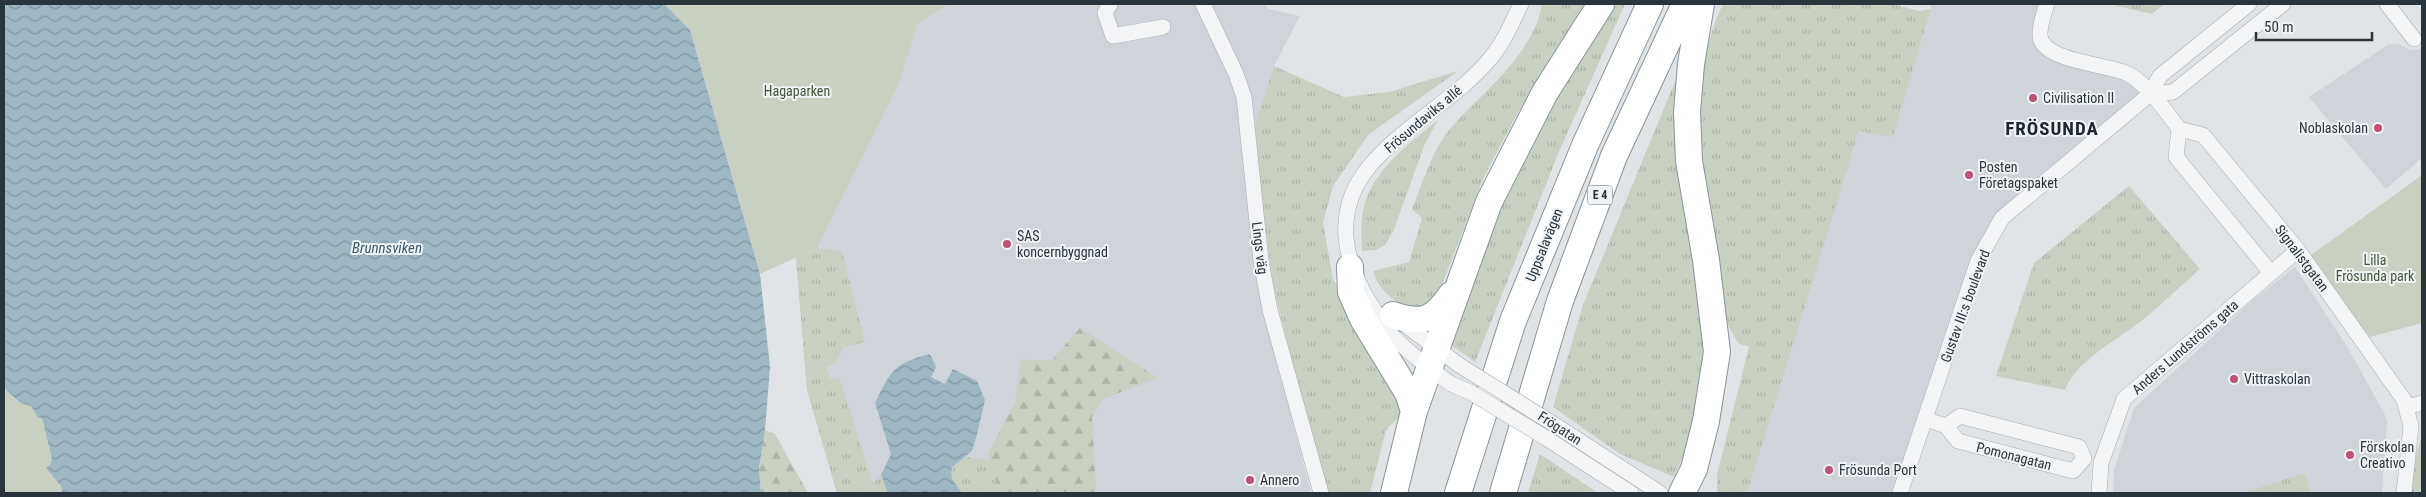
<svg xmlns="http://www.w3.org/2000/svg" width="2426" height="497" font-family="'Roboto Condensed',sans-serif">
	<defs>
		<pattern id="grass-tufts" width="24" height="20" patternUnits="userSpaceOnUse" patternTransform="scale(1.25)"><rect width="24" height="20" fill="#c8d0c2"/><path d="M3 7l-1-3M5 7V3M7 7l1-3M15 17l-1-3M17 17v-4M19 17l1-3" fill="none" stroke="#acb3a8"/></pattern>
		<pattern id="forest-firs" width="22" height="20" patternUnits="userSpaceOnUse" patternTransform="scale(1.25)"><rect width="22" height="20" fill="#c8d0c2"/><path d="M5 1l3.5 6h-7zM16 11l3.5 6h-7z" fill="#acb3a8"/></pattern>
		<pattern id="water-waves" width="16" height="10" patternUnits="userSpaceOnUse" patternTransform="scale(1.25)"><rect width="16" height="10" fill="#9fb7c3"/><path d="M0 5q4-4 8 0t8 0" fill="none" stroke="#8296a0"/></pattern>
	</defs>
	<rect width="100%" height="100%" fill="#e0e4e7"/>
	<path fill="#ced4d9" d="M952,4H1264L1269,9L1300,16L1274,66L1244,160L1265,312L1311,493H837L807,390L796,258L817,247L918,23Z
		M1927,4H2045L2042,46L2126,74L2149,94L2000,218L1897,493H1747L1782,375L1859,131L1893,136L1931,9V5Z
		M2389,44H2398L2410,50L2419,49L2422,46V158L2386,189L2309,97Z
		M2295,267L2348,348L2384,413L2387,421L2382,493H2310L2306,473L2240,493H2113L2114,470L2134,408L2254,299Z"/>
	<path fill="url(#grass-tufts)" d="M1542,4H1586L1518,112L1483,179L1438,295L1425,306C1419,307 1410,308 1405,306C1392,301 1375,285 1374,271L1409,262L1422,218L1412,209C1422,185 1433,148 1450,129C1483,91 1533,56 1542,4Z
		M1606,4H1625L1558,154L1475,362L1447,342L1503,191Z
		M1723,4H1893L1919,11L1931,9L1893,137L1859,131L1747,493L1717,492V475L1749,347L1738,343L1727,323C1710,218 1675,105 1723,4Z
		M2109,4H2164L2152,14Z
		M1683,62L1705,328V380L1687,447L1674,477L1620,454L1553,407L1583,305Z
		M1274,66L1344,97L1389,92L1458,71L1368,135L1333,186L1323,223L1333,279L1404,401L1402,414L1386,430L1370,493H1325L1273,286L1253,131Z
		M1438,120L1424,146L1393,232L1385,245L1376,250L1362,251C1361,235 1360,213 1367,197C1380,165 1412,141 1438,120Z
		M2129,186L2200,269C2182,285 2164,302 2145,318C2119,340 2078,358 2065,390L1996,376L2034,263Z
		M817,248L842,251L865,342L844,347L835,364L826,367L830,379L839,377L873,484L881,475L888,493H837L807,390L796,258Z
		M1540,454L1598,493H1528Z
		M967,457L990,460L1000,493H962L952,479L951,468Z
		M2306,473L2310,493H2240Z"/>
	<path fill="url(#forest-firs)" d="M1080,328L1158,378L1103,399L1092,417L1096,493H1000L988,454L1015,402L1021,359L1051,361Z
		M765,430L775,434L808,493H761L759,468Z
		M2422,434V493H2411L2414,463Z"/>
	<path fill="#c8d0c2" d="M664,4H951L918,23L898,85L817,248L760,274L690,30Z
		M2422,175V323L2370,337L2307,258Z
		M4,388L19,403L31,406L38,418H42L52,459L49,471L61,486L62,493H4Z"/>
	<path fill="url(#water-waves)" d="M4,4H664L690,30L760,274L770,367L765,430L759,468L761,493H62L61,486L46,468L50,465L52,459L42,418H38L31,406L20,403L4,388Z
		M930,354L936,367L931,377L945,384L953,369L977,381L985,400L977,434L972,451L951,468L952,479L962,493H888L881,475L891,454L875,403C892,370 892,364 930,354Z"/>
	<g fill="none" stroke-linecap="round" stroke-linejoin="round">
		<defs>
			<path id="street" d="M1110,4L1105,13L1113,36L1163,27
				M1203,4L1236,74L1244,97L1261,261L1270,310L1321,493
				M2047,4C2044,13 2040,24 2040,34C2039,61 2106,64 2126,73C2145,81 2167,112 2179,129
				M2387,4L2414,39
				M2150,94L2173,92L2283,4
				M2271,273L2176,157L2179,129L2203,135L2298,250L2404,400L2411,426L2404,493
				M1399,320L1459,365
				M1451,384C1430,368 1408,353 1390,333C1383,326 1378,317 1373,308C1344,264 1332,213 1368,168C1402,126 1454,101 1489,60C1503,44 1512,23 1521,4
				M2407,407L2422,403
				M1925,419L1946,426L1958,441L2073,471L2084,459
				M1552,423L1660,493
				M1946,426L1960,416L2079,447L2084,459
				M1546,438L1631,493
				M1900,493L1978,261L2002,218L2150,94L2160,76L2249,4
				M2099,493L2101,463L2124,399L2298,250"/>
			<path id="highway" d="M1350,267L1351,292L1363,319L1408,393L1414,411
				M1393,315C1422,325 1434,320 1451,295
				M1394,493L1414,411L1489,202L1544,94L1601,4
				M1458,493L1513,321L1586,143L1650,4
				M1503,493L1560,301L1614,156L1685,4
				M1682,493L1694,469L1706,421L1717,352L1706,260L1689,161L1687,112L1691,64L1701,4"/>
		</defs>
		<use href="#street" stroke="#a6acb1" stroke-width="16"/>
		<use href="#highway" stroke="#89949c" stroke-width="28"/>
		<use href="#street" stroke="#f2f4f6" stroke-width="15"/>
		<use href="#highway" stroke="#fff" stroke-width="26"/>
		<defs>
			<path id="street-bridge" d="M1459,365L1552,423
				M1451,384L1470,392L1546,438"/>
		</defs>
		<use href="#street-bridge" stroke="#a6acb1" stroke-width="16" stroke-linecap="butt"/>
		<use href="#street-bridge" stroke="#f2f4f6" stroke-width="15"/>
	</g>
	<g fill="#be5376" stroke="#eff3f5" stroke-width="2">
		<circle cx="2033" cy="98" r="5"/>
		<circle cx="2378" cy="128" r="5"/>
		<circle cx="1969" cy="175" r="5"/>
		<circle cx="1007" cy="244" r="5"/>
		<circle cx="2234" cy="379" r="5"/>
		<circle cx="2350" cy="455" r="5"/>
		<circle cx="1829" cy="470" r="5"/>
		<circle cx="1250" cy="480" r="5"/>
	</g>
	<g text-anchor="middle" dominant-baseline="central" stroke-width="4" stroke-linejoin="round" paint-order="stroke">
		<rect fill="#eff3f5" stroke="#656d74" stroke-width="1" x="1587.5" y="185.5" width="25" height="19" rx="4"/>
		<g font-size="12" font-weight="bold" fill="#2a343d">
			<text x="1600" y="195">E 4</text>
		</g>
		<g font-size="14" fill="#445739" stroke="#eff3f5">
			<text x="797" y="91">Hagaparken</text>
			<text x="2375" y="260">Lilla<tspan x="2375" dy="16">Frösunda park</tspan></text>
		</g>
		<g font-size="14" fill="#2a343d" stroke="#eff3f5" text-anchor="start">
			<text x="2043" y="98">Civilisation II</text>
			<text x="2368" y="128" text-anchor="end">Noblaskolan</text>
			<text x="1979" y="167">Posten<tspan x="1979" dy="16">Företagspaket</tspan></text>
			<text x="1017" y="236">SAS<tspan x="1017" dy="16">koncernbyggnad</tspan></text>
			<text x="2244" y="379">Vittraskolan</text>
			<text x="2360" y="447">Förskolan<tspan x="2360" dy="16">Creativo</tspan></text>
			<text x="1839" y="470">Frösunda Port</text>
			<text x="1260" y="480">Annero</text>
		</g>
		<g font-size="14" fill="#2a343d" stroke="#eff3f5">
			<text transform="translate(1423 119) rotate(-40)">Frösundaviks allé</text>
			<text transform="translate(1544 245) rotate(-68)">Uppsalavägen</text>
			<text transform="translate(1260 248) rotate(83)">Lings väg</text>
			<text transform="translate(2302 258) rotate(53)">Signalistgatan</text>
			<text transform="translate(1965 306) rotate(-70)">Gustav III:s boulevard</text>
			<text transform="translate(2185 347) rotate(-41)">Anders Lundströms gata</text>
			<text transform="translate(1560 428) rotate(33)">Frögatan</text>
			<text transform="translate(2014 456) rotate(14)">Pomonagatan</text>
		</g>
		<g font-size="15" font-style="italic" fill="#39596c" stroke="#eff3f5">
			<text x="387" y="248">Brunnsviken</text>
		</g>
		<g font-size="19" font-weight="bold" letter-spacing="1" fill="#1d252e" stroke="#eff3f5">
			<text x="2052" y="128">FRÖSUNDA</text>
		</g>
	</g>
	<rect width="2426" height="497" fill="none" stroke="#2a343d" stroke-width="10"/>
	<path d="M2256 32v8h116v-8" fill="none" stroke="#2a343d" stroke-width="2.5"/>
	<text x="2264" y="32" font-size="15" fill="#2a343d" stroke="#eff3f5" stroke-width="4" paint-order="stroke">50 m</text>
</svg>
